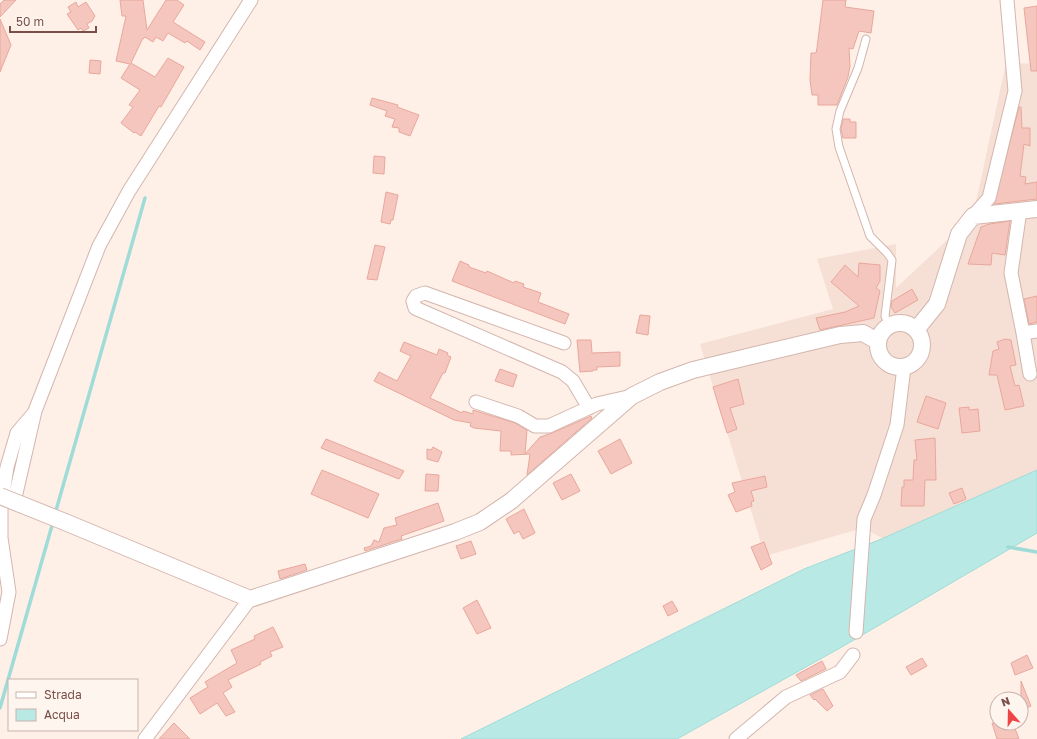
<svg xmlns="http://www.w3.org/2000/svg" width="1037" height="739" font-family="'Golos Text',sans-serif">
	<rect width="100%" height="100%" fill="#feefe7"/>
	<path fill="#f6dfd5" d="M1006,63L1037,64V472L894,544L863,528L765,556L700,344L833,309L817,259L896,244V288L973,216Z"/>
	<path fill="#b9e9e5" stroke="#9fdcd7" d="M1037,470V533L840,648L677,739H461L804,569L879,540Z"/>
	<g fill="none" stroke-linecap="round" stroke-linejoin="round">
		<path stroke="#9fdcd7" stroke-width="3.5" d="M55,514L145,198
			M1008,547L1037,552
			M0,708L53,522"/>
	</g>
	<path fill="#f5c6bd" stroke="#e9a79c" d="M4,0H16L0,17V4Z
		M120,0H143L147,30L166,0H177L184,5L173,22L205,42L200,50L187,41L185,43L168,33L163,41L156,37L153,42L145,37L142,40L131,63L155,77L168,58L184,67L161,107L159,106L141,136L135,132L134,133L121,123L133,107L129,105L140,90L121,78L130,64L116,61L126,16H122Z
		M823,0H846L845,7L874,11L871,33L859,31L853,49L849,48L850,66L848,77L837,105H818V95H812L810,80L811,53H816L817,48Z
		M76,2L78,7L86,2L95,16L92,21L87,24L89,28L83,31L81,28L78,30L67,14L71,12L68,7Z
		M1037,6V71H1031L1024,8Z
		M0,19L11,45L0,72Z
		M90,60L101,61L100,74L89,73Z
		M372,98L398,105L397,107L419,115L410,136L399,132V128L392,127L395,119L385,116L387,111L370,105Z
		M1019,107H1021L1022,128H1030V146L1024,144L1020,176L1026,177L1025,184L1037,182V199L994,204Z
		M843,119H850V122H856V138H843L841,129Z
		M374,156L385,157L384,174L373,173Z
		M386,192L398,195L393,220H391L390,224L381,222Z
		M1010,221L1005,255L992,253L991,265L968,264L981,227L989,224Z
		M375,245L385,247L377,280L367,279Z
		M460,261L469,265V267L486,273L487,271L514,283L515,281L524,284L523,287L541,293L538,302L569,314L565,324L452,281Z
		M859,263L880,265V281L876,288L880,291L874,318L820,330L816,318L845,312L859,306L831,282L845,265L858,277Z
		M912,289L918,300L895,313L891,307L892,301Z
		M1037,296V322L1029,324L1024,299Z
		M640,315L650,316L648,335L636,333Z
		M1005,339L1011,340L1016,365L1010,366L1015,386L1019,385L1024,406L1005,410L997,375H989L993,351L999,349L997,342Z
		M577,340H591L592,353L620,352V366L597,367V370H593V371L580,372Z
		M404,342L437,355L439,349L448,353L447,355L451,357L445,373H443L430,398L462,413L463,411L473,414V410L515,423L527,430L525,454L540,437L552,433L591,416L592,418L527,475L530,454L511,455V451H500L501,431L474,428L470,426L471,423L454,420L374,381L379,372L397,381L411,356L400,351Z
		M500,369L517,375L513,387L495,381Z
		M738,379L744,404L730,408L737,429L727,433L713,387Z
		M926,396L946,403L938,429L917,422Z
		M969,407V410L978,409L980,431L962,433L959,408Z
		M935,438L936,480H925L924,506H901L902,487H904V480H913L914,460H917L915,440Z
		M326,439L380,461L404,471L399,479L321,448Z
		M620,439L632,463L611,474L598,451Z
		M433,447L442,452L438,462L427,459V449L431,450Z
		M322,470L379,494L368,518L311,494Z
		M426,474L439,475L438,491H425Z
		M571,474L580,491L562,500L553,483Z
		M765,476L767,487L751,491L754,501L751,502L752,506L736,512L728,495L735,492L732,483Z
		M962,488L966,499L954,504L949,493Z
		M438,503L444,521L401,536L402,539L365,551L364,548L371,546L374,540L379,542L384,528L397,525L395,518Z
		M524,509L535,533L523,539L519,531L514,534L506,519Z
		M471,541L476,554L461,559L456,546Z
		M764,542L772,564L761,570L751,547Z
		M305,564L307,570L280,579L278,571Z
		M477,600L491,628L477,634L463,608Z
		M672,601L678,611L668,616L663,606Z
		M273,627L283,647L270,652L272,656L260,662L261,664L228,680L232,687L223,693L235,712L226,716L217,703L200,714L190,698L208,687L205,682L237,663L231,650L255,639L254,636Z
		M1027,655L1033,668L1015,675L1011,663Z
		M922,658L927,666L911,675L906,667Z
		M822,661L826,669L801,681L796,675Z
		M1021,681L1031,706L1021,710Z
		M823,689L833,706L827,711L815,699L814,700L810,695Z
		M174,723L190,739H159Z
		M992,723H1013L1019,739H997Z"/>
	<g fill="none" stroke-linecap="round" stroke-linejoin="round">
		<defs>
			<path id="service" d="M866,39L858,68L840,111L836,129L839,147L870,236L887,253L892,260L885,316L889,326"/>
			<path id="minor" d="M1020,210L1011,273L1023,333
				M973,216L989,198L1015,91L1007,0
				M564,343L425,293L416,296L413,301L415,308L562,372L573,381L589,408
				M1030,374L1023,333L1037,331
				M476,402L518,416L535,426H549L597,404L632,396
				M14,502L35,411L99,246L129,191L251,0
				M856,632L864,519L874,495L897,425L904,367
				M0,639L9,592L1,538V507L7,467L17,433L34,413
				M145,739L250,599
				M736,739L786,697L840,672L853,655"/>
			<path id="tertiary" d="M878 345a22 22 0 1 1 44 0a22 22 0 1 1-44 0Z
				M916,330L937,304L959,234L973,216L1037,209
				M65,522L250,599L455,532L480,522L511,501L632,396L660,382L693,370L840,335L863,333L877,341"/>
		</defs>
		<use href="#service" stroke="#d3b6ae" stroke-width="9"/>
		<use href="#minor" stroke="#d3b6ae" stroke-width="15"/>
		<use href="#tertiary" stroke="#d3b6ae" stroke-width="18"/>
		<use href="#service" stroke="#fff" stroke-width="7"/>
		<use href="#minor" stroke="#fff" stroke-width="13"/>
		<use href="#tertiary" stroke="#fff" stroke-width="16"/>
		<defs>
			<path id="tertiary-bridge" d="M0,496L65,522"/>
		</defs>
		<use href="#tertiary-bridge" stroke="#d3b6ae" stroke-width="18" stroke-linecap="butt"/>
		<use href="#tertiary-bridge" stroke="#fff" stroke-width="16"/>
	</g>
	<rect x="8" y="679" width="130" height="52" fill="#fff5ef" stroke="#cab3ad"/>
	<rect x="16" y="692" width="20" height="6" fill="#ffffff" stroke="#cab3ad"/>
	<text x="44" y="699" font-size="12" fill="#7a4f49">Strada</text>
	<rect x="16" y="709" width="20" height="12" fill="#b9e9e5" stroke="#cab3ad"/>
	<text x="44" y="719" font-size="12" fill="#7a4f49">Acqua</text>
	<g transform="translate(1009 711) rotate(340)"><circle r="19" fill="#fff5ef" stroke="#cab3ad"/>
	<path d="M0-3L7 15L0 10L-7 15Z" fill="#ee4547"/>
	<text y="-6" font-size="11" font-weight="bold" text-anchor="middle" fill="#7a4f49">N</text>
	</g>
	<path d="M10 26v6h86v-6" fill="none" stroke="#7a4f49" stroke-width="2"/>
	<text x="16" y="26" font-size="12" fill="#7a4f49" stroke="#fff5ef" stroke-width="3" paint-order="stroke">50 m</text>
</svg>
